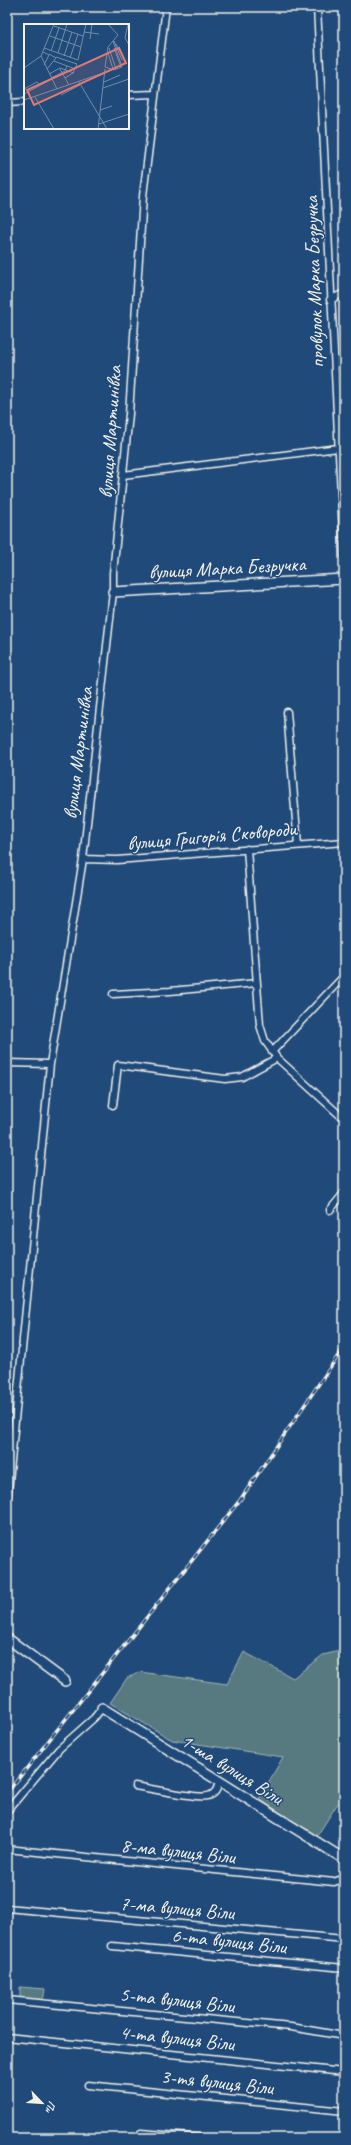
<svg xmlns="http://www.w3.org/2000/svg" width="351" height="2145" font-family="Caveat,sans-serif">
	<rect width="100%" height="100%" fill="#1f4a7a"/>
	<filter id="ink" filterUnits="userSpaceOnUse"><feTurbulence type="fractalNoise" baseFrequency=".025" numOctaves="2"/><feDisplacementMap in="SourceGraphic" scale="8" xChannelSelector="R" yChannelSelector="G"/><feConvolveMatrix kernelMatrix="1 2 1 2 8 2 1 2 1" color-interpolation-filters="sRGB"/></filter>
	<g filter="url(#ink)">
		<path fill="#577a7f" stroke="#a6b6b4" d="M344,1650V1798L336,1806L317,1836L259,1799L283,1757L172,1740L110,1703L127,1678L140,1672L227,1684L244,1652L293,1678L323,1655Z
			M20,1987L45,1989L43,2002L20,1999Z"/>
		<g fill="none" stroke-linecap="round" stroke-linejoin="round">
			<defs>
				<path id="street" d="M317,7L344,556
					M128,95L155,94
					M7,103L25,102
					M330,300L344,293
					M123,475L338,448
					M287,712L298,845
					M247,849L260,1025L265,1041L277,1058L344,1119
					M83,859L117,860L344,842
					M113,994L170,991L257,983
					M272,1052L344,976
					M7,1063L50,1064
					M113,1105L118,1065L225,1079L242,1077L277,1058
					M330,1210L344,1193
					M7,1502L50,1064L83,859L113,592V573L129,414L143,196L166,7
					M135,1786C149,1788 197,1799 208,1796C216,1794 217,1789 219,1782
					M7,1811L59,1749L94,1718L102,1708
					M7,1849L334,1882L344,1878
					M7,1908L344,1939
					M112,1946L344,1968
					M7,2000L291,2027L344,2036
					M7,2037L344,2072
					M88,2085L344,2111
					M141,2133L202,2138"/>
				<path id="secondary" d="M113,592L344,579
					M7,1638L65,1681
					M102,1708L344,1859"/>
			</defs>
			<use href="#street" stroke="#f4f1e8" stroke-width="9"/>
			<use href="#secondary" stroke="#f4f1e8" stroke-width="12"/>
			<use href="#street" stroke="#1f4a7a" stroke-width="6"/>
			<use href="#secondary" stroke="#1f4a7a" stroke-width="9"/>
			<defs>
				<path id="rail" d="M7,1793L240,1500L344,1347"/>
			</defs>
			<use href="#rail" stroke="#f4f1e8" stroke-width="3.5"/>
			<use href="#rail" stroke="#1f4a7a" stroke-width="2" stroke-dasharray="6" stroke-linecap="butt"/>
		</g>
	</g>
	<g text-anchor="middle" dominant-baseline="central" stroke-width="3" stroke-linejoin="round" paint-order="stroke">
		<g font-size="20" fill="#f4f1e8" stroke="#1f4a7a">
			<text transform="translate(314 282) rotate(-92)">провулок Марка Безручка</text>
			<text transform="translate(110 432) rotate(-86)">вулиця Мартинівка</text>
			<text transform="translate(227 568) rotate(-3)">вулиця Марка Безручка</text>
			<text transform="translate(78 753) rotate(-83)">вулиця Мартинівка</text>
			<text transform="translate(212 836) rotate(-5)">вулиця Григорія Сковороди</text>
			<text transform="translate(232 1769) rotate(32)">1-ша вулиця Віли</text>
			<text transform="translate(178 1851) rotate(6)">8-ма вулиця Віли</text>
			<text transform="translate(177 1908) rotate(5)">7-ма вулиця Віли</text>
			<text transform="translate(229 1941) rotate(6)">6-та вулиця Віли</text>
			<text transform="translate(177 2000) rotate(6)">5-та вулиця Віли</text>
			<text transform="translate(177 2038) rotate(6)">4-та вулиця Віли</text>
			<text transform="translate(217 2082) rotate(6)">3-тя вулиця Віли</text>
		</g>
	</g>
	<g transform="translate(24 24)">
		<rect width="105" height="105" fill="#1f4a7a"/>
		<path fill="none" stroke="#748da6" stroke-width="1" d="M70,0H84M104,0L101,14L105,21M30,2L59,12M60,8L75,10M26,12L57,23M66,15L68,0M90,17L98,36M92,20L99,33M20,24L54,36L62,0M85,24L92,45M90,24L97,43M27,27L35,4M19,28L25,31L20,41M34,29L43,0M84,29L89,45M17,32L33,65M40,32L48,8M32,33L53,40L49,49L41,54M46,34L54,10M30,37L51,45M81,43L90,46L98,43L89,17M81,43L84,23L94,11L84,0M0,44L17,32L30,0M36,44L50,49M23,45L32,34L25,30M36,45L45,61M25,50L36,44M27,54L41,47L43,42M55,58L83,105M80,58L96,51M79,64L105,55M0,65L13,58L16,61M0,70L28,55M37,71L56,61M11,73L30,105M0,76L88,46M76,86L88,82M75,100L105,90M74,105L81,45"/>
		<path fill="#e27875" fill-opacity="0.15" stroke="#e27875" stroke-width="2" d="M95,24L102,39L10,81L3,66Z"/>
		<rect width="105" height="105" fill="none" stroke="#f4f1e8" stroke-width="2"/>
	</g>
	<rect width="351" height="2145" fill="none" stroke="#1f4a7a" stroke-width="24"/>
	<rect x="12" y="12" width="327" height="2121" fill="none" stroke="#f4f1e8" stroke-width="1.5" filter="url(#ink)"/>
	<g transform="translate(42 2103) rotate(115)" stroke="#1f4a7a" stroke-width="3" paint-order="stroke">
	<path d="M0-3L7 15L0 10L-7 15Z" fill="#f4f1e8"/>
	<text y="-6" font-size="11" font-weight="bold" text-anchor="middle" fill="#f4f1e8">Пн</text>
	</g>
</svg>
